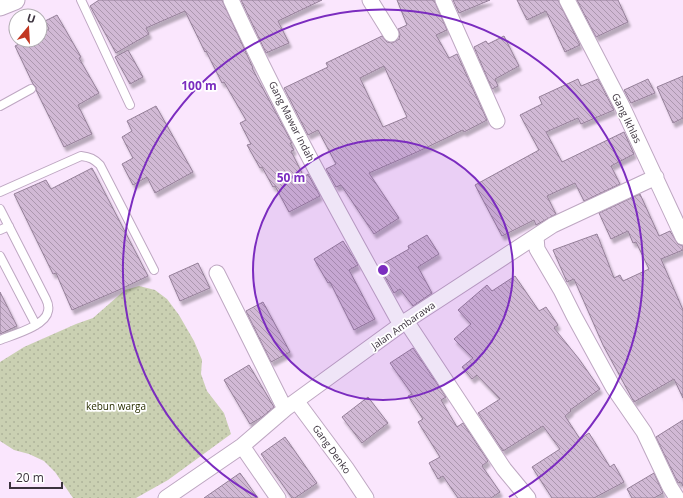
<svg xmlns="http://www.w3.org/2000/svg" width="683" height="498" font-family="'Open Sans',sans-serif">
	<defs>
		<pattern id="park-dots" width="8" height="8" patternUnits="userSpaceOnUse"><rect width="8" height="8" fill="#cad0b2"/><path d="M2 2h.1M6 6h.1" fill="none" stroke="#aeb39a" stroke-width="1.8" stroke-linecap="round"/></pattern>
		<pattern id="building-back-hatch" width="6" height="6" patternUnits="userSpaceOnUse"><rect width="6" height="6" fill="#d1b9d5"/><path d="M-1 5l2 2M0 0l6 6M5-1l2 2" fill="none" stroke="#ab97ae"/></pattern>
		<filter id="shadow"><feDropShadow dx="2.5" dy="4.5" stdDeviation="1" flood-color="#0004"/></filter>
	</defs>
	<rect width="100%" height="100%" fill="#fae6fd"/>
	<path fill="url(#park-dots)" d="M139,286L155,290L167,299L179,315L194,341L202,360L201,374L207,391L224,413L231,434L168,480L136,498H73L55,472L44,461L29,454L14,450L0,441V362L24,347L76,324L93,318L125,290Z"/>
	<path fill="url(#building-back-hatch)" stroke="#958099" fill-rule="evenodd" filter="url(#shadow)" d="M99,0H222L253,68H252L292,143H290L294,150L291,151L304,177L308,174L320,196L289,212L275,186L273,187L262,167L260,168L247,145L251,144L240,123L246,120L224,82L222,83L206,51L205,52L185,11L146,28L149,34L116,53L90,6Z
		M241,0H322L278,21L289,43L266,53Z
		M397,0H434L447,30L436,35L449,58L457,54L487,120L464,132L463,130L417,152L369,173L399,218L374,234L341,185L336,187L326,169L336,164L318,130L308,135L284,88L328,67L326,63L382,36L387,42L392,43L396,41L399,39L400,34L398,29L407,25ZM384,66L407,117L383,127L360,78Z
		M453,0H490L459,13Z
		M517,0H558L580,45L565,52L546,11L527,20Z
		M577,0H618L628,22L596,37Z
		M57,15L81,57L79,58L99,93L78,105L92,134L64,147L36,90V87L33,84L15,46L27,40H40V34L49,29L45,21Z
		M504,36L519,66L495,79L498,86L492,89L474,47L486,41L488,44Z
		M128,50L143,77L130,84L115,57Z
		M683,76V118L673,123L657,87Z
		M578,79L581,86L598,79L614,110L581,124L578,118L546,132L562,162L624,132L634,154L611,166L620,184L584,201L575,183L547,196L556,214L536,225L534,220L502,236L475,185L539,150L520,115L542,104L539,97Z
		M648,79L655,93L631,103L624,90Z
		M156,106L193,172L155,193L147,177L133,185L122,164L133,158L122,137L132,131L127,121Z
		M92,168L148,276L121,289L72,310L56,273L53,274L14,194L46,180L51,189Z
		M640,194L659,236L670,231L678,244L683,246V250L661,259L683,310V398L674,379L634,402L603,345L574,279L567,282L553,250L597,234L614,278L620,275L623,281L649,269L636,242L633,243L628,231L611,239L599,213Z
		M427,235L439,254L418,267L432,293L413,306L400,289L394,293L379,266L409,249L408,246Z
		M343,241L358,265L349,270L375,319L354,330L330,282L328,283L314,259Z
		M198,263L210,288L180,301L169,276Z
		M515,276L539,311L546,307L558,325L554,328L579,359L600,389L570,410L571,411L565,416L580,439L589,433L610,467L614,464L624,482L594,498H552L532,467L560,449L543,426L503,451L478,413L500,399L477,375L472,379L462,367L473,358L454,339L471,324L458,310L487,285L492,291Z
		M0,292L17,326L0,334Z
		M263,302L290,352L271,362L246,311Z
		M413,348L446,397L441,400L457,427L463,423L488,461L482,466L500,492L491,498H458L443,476L438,479L429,463L440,457L418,422L423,419L408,396L412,394L390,363Z
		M249,365L274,407L262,417L250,424L224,380Z
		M368,397L388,423L362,443L342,417Z
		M683,420V486L681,482L678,483L656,437Z
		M285,437L317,483L295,498H292L261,454Z
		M240,473L258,498H204Z
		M654,473L663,493L654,498H632L627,489Z"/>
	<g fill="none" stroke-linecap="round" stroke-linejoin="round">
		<defs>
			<path id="service" d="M81,0L130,105
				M0,106L31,89
				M0,192L81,156C90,157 94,159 100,165L154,270
				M0,209L46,299C48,303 49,307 48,311C46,326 12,335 0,340
				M0,230L9,226
				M0,256L36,325"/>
			<path id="minor" d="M231,0C282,111 342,218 401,325
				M370,0L391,34
				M443,0L497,121
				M567,0L622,106L683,237
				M536,237L537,249L561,290L574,316L613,387L644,432L670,487L677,498
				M217,273L285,409
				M406,321L504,469L528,498
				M297,402L346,468L366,498
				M242,446L278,498
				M166,498L242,446L285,409L406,321L553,225L656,177"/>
			<path id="tertiary" d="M0,6L15,0"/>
		</defs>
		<use href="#service" stroke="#bea7c2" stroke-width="10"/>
		<use href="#minor" stroke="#bea7c2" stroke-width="17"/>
		<use href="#tertiary" stroke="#bea7c2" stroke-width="21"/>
		<use href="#service" stroke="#fff" stroke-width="8"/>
		<use href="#minor" stroke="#fff" stroke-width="15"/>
		<use href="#tertiary" stroke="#fff" stroke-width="19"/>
	</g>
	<circle cx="383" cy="270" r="130" fill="#7b2cbf" fill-opacity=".12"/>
	<g fill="none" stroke="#7b2cbf" stroke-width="2">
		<circle cx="383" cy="270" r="130"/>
		<path d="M257 497A260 260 0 1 1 509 497"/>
	</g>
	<g text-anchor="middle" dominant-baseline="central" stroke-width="3.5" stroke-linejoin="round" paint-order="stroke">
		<g font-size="10" fill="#3c333e" stroke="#fff">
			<text transform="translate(627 118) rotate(64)">Gang Ikhlas</text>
			<text transform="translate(292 121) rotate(63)">Gang Mawar Indah</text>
			<text transform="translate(403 325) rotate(-35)">Jalan Ambarawa</text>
			<text transform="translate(332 449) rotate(54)">Gang Denko</text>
		</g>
		<g font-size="10" fill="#292f00" stroke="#fff">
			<text x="116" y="406">kebun warga</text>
		</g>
	</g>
	<circle cx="383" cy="270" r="6" fill="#7b2cbf" stroke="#fff" stroke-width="2"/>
	<g font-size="12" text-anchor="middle" font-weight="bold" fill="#7b2cbf" stroke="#fff" stroke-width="3.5" stroke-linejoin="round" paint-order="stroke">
		<text x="199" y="90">100 m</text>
		<text x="291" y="182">50 m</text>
	</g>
	<g transform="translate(28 28) rotate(18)"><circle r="19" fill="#ffffff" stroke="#b1adb2"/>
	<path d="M0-3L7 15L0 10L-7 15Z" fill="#c23721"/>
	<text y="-6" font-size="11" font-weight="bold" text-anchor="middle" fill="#3c333e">U</text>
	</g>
	<path d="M10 482v6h52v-6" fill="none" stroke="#3c333e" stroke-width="2"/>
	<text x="16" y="482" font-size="12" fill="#3c333e" stroke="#ffffff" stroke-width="3" paint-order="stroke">20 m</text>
</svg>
